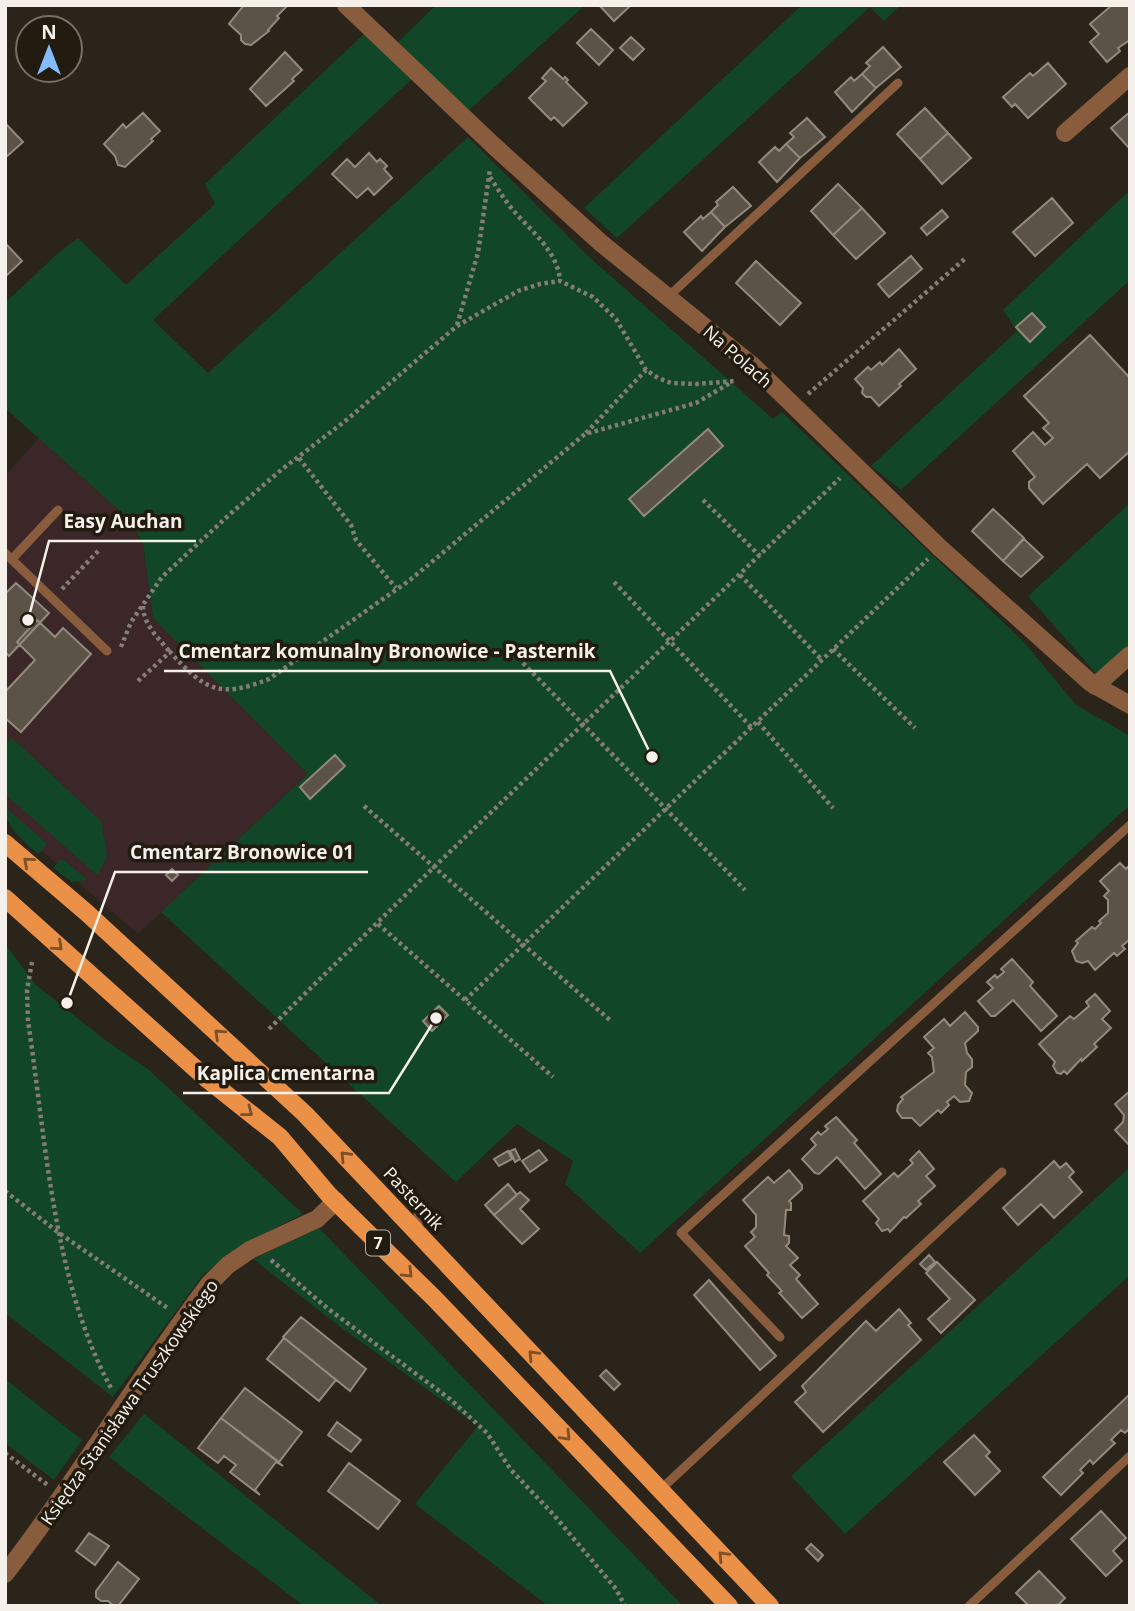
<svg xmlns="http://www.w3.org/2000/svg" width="1135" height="1611" font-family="'Open Sans',sans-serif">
	<rect width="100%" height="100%" fill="#2b241a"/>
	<path fill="#3b2728" d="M39,438L130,520L143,544L153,618L308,774L138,934L5,819V476Z"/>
	<path fill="#114628" d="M436,5H585L468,111L398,42Z
		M802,5H901L884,21L870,7L617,238L584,208Z
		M366,32L412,79L153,320L208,373L468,137L588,256L773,419L782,412L1023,641L1076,705L1130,736V805L640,1253L565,1184L573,1161L517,1124L456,1182L161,912L308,774L153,618L143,544L130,520L5,408V303L57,254L78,238L126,285L215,204L205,184Z
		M1129,191L1130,280L901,490L871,466L1017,331L1003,310Z
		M1130,503V667L1108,687L1028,596Z
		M12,738L101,821L107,855L99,873L96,874L5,794V741L7,743Z
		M5,807L45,842L46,846L38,854C24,841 5,827 5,807Z
		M60,860H64L87,880L72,882L53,868Z
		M5,944L36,985L105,1040L148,1069L303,1214L236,1248L202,1276L113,1397L5,1313Z
		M1130,1167V1275L845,1534L791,1476Z
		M319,1228L683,1606H548L415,1504L478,1426L339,1326L253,1259Z
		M5,1379L82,1440L54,1480L5,1443Z
		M144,1414L382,1606H304L109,1457Z"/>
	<path fill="#5c5348" stroke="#93897d" stroke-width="2" d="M244,5H288L277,16L279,18L268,30L269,31L251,45L245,44L241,40V35L229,24Z
		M599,5H627L629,7L614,21Z
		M1112,5H1130V40L1118,48L1120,51L1107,62L1090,42L1099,34L1090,24Z
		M591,29L613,50L599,65L577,43Z
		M631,37L644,49L633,60L620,48Z
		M883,47L901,67L876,88L862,74L870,66L866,63Z
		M285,52L302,70L292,79L294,81L266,106L250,89Z
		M1048,63L1066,84L1028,118L1015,104L1012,107L1003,97L1030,73L1033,76Z
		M551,68L563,79L565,77L568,80L566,82L587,103L563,126L554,117L551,120L529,98L546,81L542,78Z
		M862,74L876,88L852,112L835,92L851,77L854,81Z
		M925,108L948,133L920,159L897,134Z
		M1130,112V148H1129L1111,128Z
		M143,113L160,131L151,139L153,141L125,167L118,165L115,156L104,144L123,124L126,128Z
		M807,118L825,137L800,158L786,144L794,137L790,133Z
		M5,123L23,142L5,158Z
		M948,133L971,158L942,184L920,159Z
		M786,144L800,158L777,182L759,162L775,147L779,151Z
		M369,153L377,162L380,159L387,166L384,169L392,178L374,195L368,188L357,198L332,174L347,159L355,167Z
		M838,184L862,208L833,235L811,211Z
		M733,187L751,206L725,227L711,212L718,205L716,202Z
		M1052,198L1073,223L1035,256L1013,232Z
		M862,208L885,233L856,259L833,235Z
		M942,210L948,217L927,235L921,228Z
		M711,212L725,227L702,251L684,232L701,216L703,219Z
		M5,243L22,261L5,277Z
		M911,256L922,269L889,297L878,284Z
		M756,261L801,303L780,325L736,283Z
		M1032,313L1045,327L1030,342L1016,327Z
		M1090,335L1130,378V451L1100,478L1087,464L1043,504L1029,488V482L1035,477L1013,451L1033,432L1045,445L1053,438L1043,428L1049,423L1024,396Z
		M899,349L916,369L899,384L901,386L879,406L871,397H866L862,393L863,388L855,379L868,367L871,370L880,362L882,365Z
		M708,429L723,446L644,516L629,499Z
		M993,509L1024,538L1003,561L972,531Z
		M1024,539L1043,557L1021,577L1003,561Z
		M16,583L49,613L9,656L5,652V594Z
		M37,620L55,637L63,628L91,654L21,732L5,718V692L35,660L17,642Z
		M335,755L345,766L310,799L300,787Z
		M1120,863L1126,869L1130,865V939L1122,946L1125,949L1117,956L1114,953L1095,970L1088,961L1082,963L1076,961L1072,951L1078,943L1076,941L1092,927L1095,929L1101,923L1099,921L1108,913V900L1104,896L1109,891L1100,881Z
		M172,869L178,875L172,881L166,875Z
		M1012,959L1033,982L1030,986L1057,1016L1041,1031L1013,1000L995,1016H991L978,1001L993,988L987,982L995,975L997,978L1004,972L1001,969Z
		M1095,994L1110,1011L1102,1019L1111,1028L1094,1044L1097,1047L1082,1061L1081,1059L1067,1074L1064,1071L1061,1074L1057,1073L1053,1066L1055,1062L1039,1044L1070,1016L1074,1019L1089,1006L1086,1002Z
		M439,1006L448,1015L432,1031L423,1021Z
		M965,1012L978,1027V1031L965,1043L967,1053L972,1059V1067L966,1072L965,1085L972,1093L969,1101L960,1102L954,1096L947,1102L949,1105L941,1113L938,1110L920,1126L912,1118H902L897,1111L898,1105L903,1099L901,1097L934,1072L932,1057L928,1053L934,1048L924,1037L944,1019L950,1026Z
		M1130,1091V1146L1115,1130L1123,1122L1124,1115L1115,1104Z
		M836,1117L857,1140L854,1143L881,1174L865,1189L837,1157L819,1174L815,1173L802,1159L816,1145L811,1139L818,1132L821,1135L828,1129L825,1126Z
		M515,1149L520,1159L515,1162L510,1151Z
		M539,1150L547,1160L530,1172L522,1161Z
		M508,1151L512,1159L499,1166L494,1159Z
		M919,1151L934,1169L926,1176L935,1186L918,1201L921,1204L906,1218L904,1217L890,1232L888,1229L882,1231L876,1223L879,1219L863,1201L894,1173L898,1177L913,1163L910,1160Z
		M1054,1161L1060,1168L1066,1163L1074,1172L1069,1177L1082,1192L1054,1218L1041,1204L1018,1225L1003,1208Z
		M789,1170L802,1185V1189L789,1201L791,1203V1210H786L784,1235L789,1236V1243L786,1246L798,1258L790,1265L800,1275L796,1279L818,1304L802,1318L779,1293L782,1291L767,1275L769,1273L745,1246L755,1237L751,1232L756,1227V1215L743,1200L768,1177L774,1183Z
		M508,1184L517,1195L494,1215L485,1205Z
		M520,1192L529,1200L520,1209L539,1229L522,1244L494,1215Z
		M929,1255L935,1262L926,1270L920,1264Z
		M937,1262L975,1300L941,1333L928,1319L950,1299L926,1273Z
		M709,1280L776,1356L760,1370L694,1295Z
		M899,1309L911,1323L908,1325L921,1340L823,1432L795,1402L806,1392L802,1386L866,1321L876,1331Z
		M301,1317L366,1369L350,1391L283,1337Z
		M284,1338L336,1380L319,1401L267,1359Z
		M606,1370L620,1384L614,1390L600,1376Z
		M245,1388L302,1432L279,1462L221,1418Z
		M1130,1394V1428L1125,1433L1121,1430L1111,1440L1115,1443L1093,1464L1090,1460L1080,1470L1083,1473L1061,1495L1043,1477Z
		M221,1418L283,1466L276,1462L255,1490L260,1495L230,1472L236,1465L224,1456L218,1463L198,1448Z
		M337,1422L361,1440L351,1452L328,1435Z
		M974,1435L990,1452L986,1456L1000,1471L975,1495L944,1462Z
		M349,1463L400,1501L378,1529L328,1491Z
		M1101,1511L1126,1538L1113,1551L1122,1561L1106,1576L1071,1539Z
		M89,1533L109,1546L95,1565L76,1551Z
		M811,1544L823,1555L818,1561L806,1549Z
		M118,1562L139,1579L118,1606H114L108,1601H101L96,1597V1591Z
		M1039,1571L1065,1598L1059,1604L1061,1606H1029L1016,1593Z"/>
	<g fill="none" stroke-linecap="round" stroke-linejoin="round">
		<path stroke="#837d75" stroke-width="4.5" stroke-dasharray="3.5 3.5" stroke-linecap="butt" d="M490,177C497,188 504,199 512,209C530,230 558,251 560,281
			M457,325L478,253L490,169
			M808,394L967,257
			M586,433L646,370
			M299,458L351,525L356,540L396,588
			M703,500L760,556
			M740,575L822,660
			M614,582L752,728
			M62,589L100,549
			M143,606C143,624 159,639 170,652
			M121,647L131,622L162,577L230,514L281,470L344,422L457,326L518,291L540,284L560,281L593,297L616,319L646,370L658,378L671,383L697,384L735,381
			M833,649L915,728
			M523,663L745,890
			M138,681L170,652C205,690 219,699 269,679L410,580L585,434L696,403L730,383
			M758,722L833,808
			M364,806L611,1021
			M378,924L553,1077
			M32,962L27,990L28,1021C46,1141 53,1282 112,1390
			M465,1000L928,559
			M269,1029L434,867L840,478
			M5,1191L59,1233L169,1309
			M271,1260L327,1308L450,1399L487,1433L511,1470L553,1514L616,1589L625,1606
			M5,1453L49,1486"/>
		<path stroke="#885c3c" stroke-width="9" d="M669,296L898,83
			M5,553L107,651
			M12,559L58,510
			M418,1206V1230
			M780,1337L681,1233L1130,825
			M660,1490L1002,1172
			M969,1606L1130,1456"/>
		<path stroke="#885c3c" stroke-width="18" d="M346,5L494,146L601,243L753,366L940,548L1091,683L1130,705
			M1065,133L1130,76
			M1095,686L1130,655
			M5,1574C78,1480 138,1377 210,1283L228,1265L250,1250L317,1219L336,1201"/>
		<path stroke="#ea9047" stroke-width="18" d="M5,843L87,913L305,1114L770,1606
			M5,898L207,1079L280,1137L329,1195L434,1298L729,1606"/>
	</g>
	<defs><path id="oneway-chevron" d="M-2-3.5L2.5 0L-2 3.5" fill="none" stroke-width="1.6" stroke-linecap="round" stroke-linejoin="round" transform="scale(1.75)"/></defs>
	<g stroke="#7c5029">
		<use href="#oneway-chevron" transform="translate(28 862) rotate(-139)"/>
		<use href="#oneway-chevron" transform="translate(58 946) rotate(42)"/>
		<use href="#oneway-chevron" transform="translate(219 1034) rotate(-137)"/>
		<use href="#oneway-chevron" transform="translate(248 1112) rotate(38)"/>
		<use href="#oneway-chevron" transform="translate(345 1156) rotate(-134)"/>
		<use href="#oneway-chevron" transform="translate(408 1273) rotate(45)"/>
		<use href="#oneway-chevron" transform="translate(533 1355) rotate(-133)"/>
		<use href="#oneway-chevron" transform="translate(566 1436) rotate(46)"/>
		<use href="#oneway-chevron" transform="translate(723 1556) rotate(-133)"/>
	</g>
	<g text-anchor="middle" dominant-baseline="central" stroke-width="7" stroke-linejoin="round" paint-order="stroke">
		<rect fill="#221b10" stroke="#b6b1a9" stroke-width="2" x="366" y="1230.5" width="24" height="25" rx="5"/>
		<g font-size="16" font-weight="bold" fill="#f5f1ea">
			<text x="378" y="1243">7</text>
		</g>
		<g font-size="18" fill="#f5f1ea" stroke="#221b10">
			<text transform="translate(738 356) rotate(41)">Na Polach</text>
			<text transform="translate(414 1198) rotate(47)">Pasternik</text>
			<text transform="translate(129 1402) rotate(-55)">Księdza Stanisława Truszkowskiego</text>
		</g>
	</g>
	<path fill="none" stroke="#f5f1ea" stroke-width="2.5" d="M28 620L49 541H196M652 757L610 671H164M67 1003L115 872H368M436 1018L389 1093H183"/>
	<g fill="#f5f1ea" stroke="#221b10" stroke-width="2.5">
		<circle cx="28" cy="620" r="7"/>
		<circle cx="652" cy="757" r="7"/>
		<circle cx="67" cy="1003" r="7"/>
		<circle cx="436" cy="1018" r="7"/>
	</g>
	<g font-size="19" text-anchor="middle" font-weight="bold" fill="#f5f1ea" stroke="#221b10" stroke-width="7" stroke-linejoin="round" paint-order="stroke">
		<text x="123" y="528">Easy Auchan</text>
		<text x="387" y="658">Cmentarz komunalny Bronowice - Pasternik</text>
		<text x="242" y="859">Cmentarz Bronowice 01</text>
		<text x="286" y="1080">Kaplica cmentarna</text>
	</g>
	<rect width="1135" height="1611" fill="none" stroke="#f5f1ea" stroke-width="14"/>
	<g transform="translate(49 49)"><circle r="33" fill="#221b10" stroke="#767167" stroke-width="2"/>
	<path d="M0-5L12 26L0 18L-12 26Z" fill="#84bcfb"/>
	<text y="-10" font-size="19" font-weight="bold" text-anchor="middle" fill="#f5f1ea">N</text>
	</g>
</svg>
